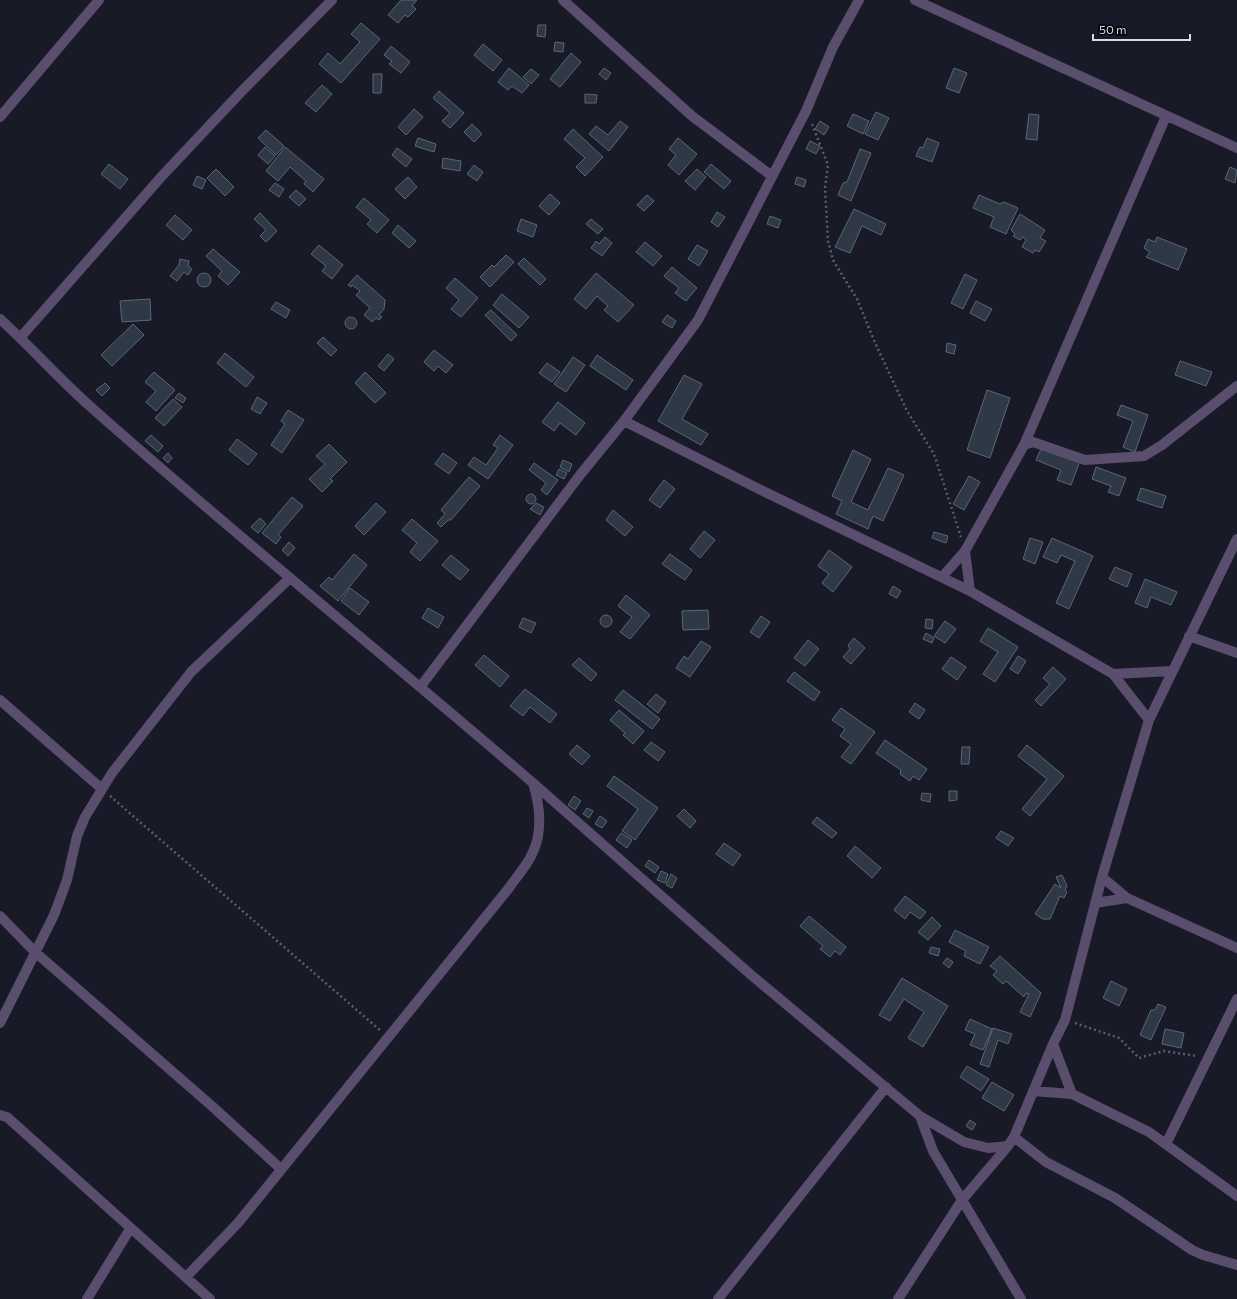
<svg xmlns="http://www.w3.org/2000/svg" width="1237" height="1299" font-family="Commissioner,sans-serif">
	<rect width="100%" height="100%" fill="#191a28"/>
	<path fill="#2f3845" stroke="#5c6674" d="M401,0H417L412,6L416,9L408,17L405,15L398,23L388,15Z
		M361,23L380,39L341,83L319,64L328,53L340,64L360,42L351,34Z
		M538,25H546L545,37L537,36Z
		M555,42L564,43L563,52L554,51Z
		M483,44L502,60L493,71L474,55Z
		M391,46L410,62L401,73L389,64L392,61L384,55Z
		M571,53L581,62L560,87L550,79Z
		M509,68L529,85L522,93L512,86L508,90L498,82Z
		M604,68L611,73L606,80L599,74Z
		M954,68L967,73L959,93L946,88Z
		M531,69L539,75L531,84L523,77Z
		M373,74H382L381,93H373Z
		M322,85L332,94L316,112L305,103Z
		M439,91L464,113L450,128L442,121L450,113L433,98Z
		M585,94L597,95L596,103H585Z
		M414,109L423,117L406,135L398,127Z
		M876,112L889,118L878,140L865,134Z
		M853,114L869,121L863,134L847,126Z
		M1029,114L1039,115L1037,140L1026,139Z
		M620,121L628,127L609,151L589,134L596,126L608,135Z
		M820,121L829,127L824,135L815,129Z
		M472,124L482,134L474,142L464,132Z
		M573,129L603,157L585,176L576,167L585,158L564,139Z
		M266,130L284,146L276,155L258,138Z
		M418,138L436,144L434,152L415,146Z
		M678,138L697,154L679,175L668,165L676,155L669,149Z
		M927,138L939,143L932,162L916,156L920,147L923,148Z
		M810,141L820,146L816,154L806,149Z
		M265,147L275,156L268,164L258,155Z
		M285,147L324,179L313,192L304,184L306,181L290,167L278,181L266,171Z
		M397,148L412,159L406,167L392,155Z
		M860,149L871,153L851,201L838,195L843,183L847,182Z
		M443,158L461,161L460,171L442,168Z
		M109,164L128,179L120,189L101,174Z
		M711,164L731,181L724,189L704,172Z
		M474,165L483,172L477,181L467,174Z
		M1230,167L1237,170L1235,183L1225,179Z
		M216,169L234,187L225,196L207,178Z
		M697,169L706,177L695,190L685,181Z
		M197,176L206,180L202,189L193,185Z
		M408,177L417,187L405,199L395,189Z
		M797,177L806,180L804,187L795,184Z
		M275,183L284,189L279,197L269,190Z
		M296,190L306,199L299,206L289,197Z
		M550,194L560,203L549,215L539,206Z
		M647,195L654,201L644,211L637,205Z
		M979,195L1000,204L1004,202L1018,208L1006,234L990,227L994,217L973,208Z
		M364,198L389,220L377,233L367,224L371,220L356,207Z
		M854,209L886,224L881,235L862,226L850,253L835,247Z
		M717,212L725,217L718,227L711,222Z
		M260,213L277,231L266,242L260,236L266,230L254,219Z
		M1020,214L1045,230L1040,238L1046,241L1039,252L1035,250L1033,253L1022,247L1026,240L1023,237L1020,240L1013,236L1015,234L1011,230Z
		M175,215L192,230L183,240L166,225Z
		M770,216L781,220L778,228L767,224Z
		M521,219L537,225L533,237L517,231Z
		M591,219L603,229L598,234L586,224Z
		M398,225L416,241L409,248L392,233Z
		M605,237L612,243L602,256L591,248L596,241L599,244Z
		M1157,237L1187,249L1178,270L1146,257L1150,252L1144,248L1148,239L1155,242Z
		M645,242L662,256L653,266L636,252Z
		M319,245L343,265L332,279L322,271L326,266L311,254Z
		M697,245L708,251L699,266L688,259Z
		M213,249L240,272L228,285L218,276L222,271L206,256Z
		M506,255L514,262L490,287L480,277L492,265L494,267Z
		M524,258L546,279L540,285L518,264Z
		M180,259L189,261L188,266L192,269L188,275L184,272L177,281L170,276L179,265Z
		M672,267L697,288L686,301L675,293L679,288L664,276Z
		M596,273L634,305L618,322L604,310L608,306L597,296L586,309L574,299Z
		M197 280a7 7 0 1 1 14 0a7 7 0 1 1-14 0Z
		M965,274L977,280L963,309L951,303Z
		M357,275L385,300L384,309L379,315L382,317L379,320L376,318L372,322L364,315L370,308L356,295L360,291L352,285L351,287L348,285Z
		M455,278L478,298L461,317L451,309L459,300L446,288Z
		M502,294L529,317L519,328L493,305Z
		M150,299L151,320L122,322L120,301Z
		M976,301L992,309L985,321L970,313Z
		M276,302L290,310L286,318L271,309Z
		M491,310L517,335L511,341L485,315Z
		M667,315L676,321L672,328L662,322Z
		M345 323a6 6 0 1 1 12 0a6 6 0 1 1-12 0Z
		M133,324L144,335L112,366L101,355Z
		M323,337L337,350L331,356L317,343Z
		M947,343L956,345L954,354L946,352Z
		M434,350L453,365L446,373L438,366L434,371L424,362Z
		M225,353L254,377L246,387L217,363Z
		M388,354L394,359L384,371L378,366Z
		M597,355L633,380L626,390L590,366Z
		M573,357L585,365L566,392L554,384Z
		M1180,361L1212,372L1206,386L1175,375Z
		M547,363L560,372L552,382L539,373Z
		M154,372L175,390L156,411L146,402L156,391L145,382Z
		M365,372L386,393L375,403L355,383Z
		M684,375L702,384L682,419L708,434L701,445L658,421Z
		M105,383L110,388L102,396L96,390Z
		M987,390L1010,398L990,458L967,450Z
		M179,393L186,398L183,403L175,398Z
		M257,397L267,403L260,414L251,409Z
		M173,399L182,407L164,426L155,418Z
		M558,402L585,423L576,435L560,423L554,431L542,422Z
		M1121,405L1148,415L1135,452L1123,447L1133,421L1117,415Z
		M288,410L304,420L282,453L271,445L285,424L281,421Z
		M151,435L163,446L158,452L145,441Z
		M500,435L513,445L488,479L468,465L474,457L486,465L498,448L493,445Z
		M237,439L257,454L248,465L229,450Z
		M329,444L347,462L330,479L333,481L322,492L309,479L325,464L316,456Z
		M1042,447L1080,461L1071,485L1057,480L1061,470L1036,460Z
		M853,450L871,459L851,502L868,510L888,468L904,475L883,521L873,516L868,529L836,514L842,501L832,496Z
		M168,453L172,458L168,463L163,458Z
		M443,453L457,463L449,474L435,464Z
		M563,460L572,464L569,472L560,467Z
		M534,463L558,480L547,495L541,490L546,483L529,470Z
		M1096,467L1126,478L1119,496L1108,492L1111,486L1092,479Z
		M559,469L567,473L564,479L556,475Z
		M969,476L980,482L964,510L953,504Z
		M469,477L480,486L451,520H448L441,527L437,523L445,514L441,510Z
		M664,480L675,489L660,508L649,500Z
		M1141,488L1166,496L1162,508L1137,500Z
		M526 499a5 5 0 1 1 10 0a5 5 0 1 1-10 0Z
		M292,497L303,506L278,535L281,537L276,544L262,533Z
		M376,503L386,512L364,535L355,526Z
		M536,503L544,507L540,515L530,509Z
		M613,510L633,527L625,536L606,520Z
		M260,518L266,524L258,533L251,527Z
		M412,519L438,541L420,561L410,552L417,543L402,530Z
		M704,531L715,540L700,558L690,549Z
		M934,532L948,536L946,543L932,538Z
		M1030,538L1043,542L1035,564L1023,559Z
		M1052,538L1093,556L1069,609L1056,603L1075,561L1061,555L1057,563L1043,557Z
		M289,542L295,548L288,556L282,550Z
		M829,550L852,567L833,592L822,583L829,574L818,566Z
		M354,554L367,565L338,601L320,586L329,577L332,580Z
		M670,554L692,570L685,580L662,564Z
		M451,555L469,570L460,580L442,565Z
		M1115,567L1132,574L1127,587L1109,579Z
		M1145,579L1177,592L1171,605L1151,597L1147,608L1135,603Z
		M893,586L901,591L897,598L889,594Z
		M350,588L369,602L359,615L341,601Z
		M626,595L650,615L630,639L620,632L632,617L618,606Z
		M428,608L444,617L438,628L422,618Z
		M708,610L709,629L683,630L682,611Z
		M600 621a6 6 0 1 1 12 0a6 6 0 1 1-12 0Z
		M761,616L770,622L759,638L750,632Z
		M523,618L536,623L531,633L519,627Z
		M926,619L933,620L932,629L925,628Z
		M945,621L956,629L945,643L934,636Z
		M988,628L1018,647L995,682L983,674L998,652L980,641Z
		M926,633L934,638L932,643L923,639Z
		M854,638L865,648L851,664L843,657L850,649L848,645Z
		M808,640L819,649L805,666L794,658Z
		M701,641L711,647L690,677L676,668L684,656L688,659Z
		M484,655L509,676L500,687L475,665Z
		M1018,656L1026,661L1018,674L1010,669Z
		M951,657L966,667L957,680L942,669Z
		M579,658L597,674L591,681L572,665Z
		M1053,667L1066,679L1041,706L1035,700L1050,684L1043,678Z
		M794,672L820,692L814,701L787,681Z
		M525,689L557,714L550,723L530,707L523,716L510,706Z
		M623,690L660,719L652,729L615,700Z
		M656,694L666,702L658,713L647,704Z
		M915,703L925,710L919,719L909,712Z
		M841,708L875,732L851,764L841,757L851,744L840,736L845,729L832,720Z
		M619,710L644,731L633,744L623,735L625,733L610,720Z
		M885,740L927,769L919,780L913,776L910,781L900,774L901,770L876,753Z
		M651,742L665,752L658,761L644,750Z
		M577,745L590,756L582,765L569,754Z
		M1027,745L1064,776L1030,816L1022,809L1047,779L1018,756Z
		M962,747H970L969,764H961Z
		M614,776L658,808L635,840L622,831L638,809L607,786Z
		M949,791H957V800L949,801Z
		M922,793L931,794L930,802L921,800Z
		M574,796L581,801L575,810L568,805Z
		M587,808L593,811L589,818L583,814Z
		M684,809L696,821L690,828L677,816Z
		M600,816L607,821L602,828L595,824Z
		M817,817L837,833L832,838L812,823Z
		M1001,831L1014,838L1008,846L996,838Z
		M621,833L632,840L627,848L616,840Z
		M724,843L741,855L733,866L716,854Z
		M855,846L881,868L872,878L847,856Z
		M649,860L659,867L655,873L645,866Z
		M661,871L668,874L665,883L657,880Z
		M671,874L677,878L672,888L666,885Z
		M1062,875L1067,886L1065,890L1067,892L1064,898L1060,896L1050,919H1043L1035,914L1055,884L1061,888L1056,877Z
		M905,896L926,912L920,919L910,912L905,919L894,910Z
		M809,916L846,947L840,955L835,951L830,957L820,949L823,946L800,926Z
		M932,917L941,926L928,940L918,932Z
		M955,930L989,947L980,964L964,956L966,951L949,942Z
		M931,947L940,949L938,956L929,953Z
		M1000,956L1041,993L1030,1017L1020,1012L1029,994L1026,993L1024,997L1006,981L1003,984L993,975L997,971L990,966Z
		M947,958L953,962L949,968L943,963Z
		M902,978L948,1006L923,1047L908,1038L924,1012L904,999L890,1021L879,1015Z
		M1111,981L1127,989L1119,1006L1103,998Z
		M1158,1004L1166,1007L1151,1040L1140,1035L1151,1010H1155Z
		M970,1019L992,1029L983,1050L970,1045L975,1034L965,1030Z
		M993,1028L1012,1034L1008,1044L998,1040L989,1067L980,1064Z
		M1165,1029L1184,1033L1181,1048L1162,1044Z
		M967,1066L989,1079L981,1091L960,1077Z
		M992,1082L1014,1095L1004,1111L982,1098Z
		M970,1120L976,1124L972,1130L966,1126Z"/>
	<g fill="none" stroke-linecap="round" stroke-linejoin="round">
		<path stroke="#5d5e6a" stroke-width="2.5" stroke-dasharray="2 3" stroke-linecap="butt" d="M812,124L828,165L825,188L828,241L833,260L857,299L876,345L907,411L934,454L961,537
			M110,796L381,1031
			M1075,1023L1119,1038L1139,1058L1164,1051L1197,1056"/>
		<path stroke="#5a4e6e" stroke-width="10" d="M563,0L692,116L772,176
			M915,0L1237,148
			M0,117L99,0
			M0,319C32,348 60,380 92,408C236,536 387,657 533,783C540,805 543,833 532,854C527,866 516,877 509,888L238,1223L186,1277
			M20,338L162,176L241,92L332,0
			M624,421L765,492L970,591L1113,674L1149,720
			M1024,445L1033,442L1085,460L1144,456L1162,445L1237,386
			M942,577L965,551
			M970,591L965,551L1024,445L1166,116
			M1189,636L1237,653
			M1113,674L1172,671
			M421,686L580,475L624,421L698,320L806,111L833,47L859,0
			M0,700L102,789
			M533,783L750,974L920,1116L933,1151L1021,1299
			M1102,877L1127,898L1237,948
			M1095,903L1127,898
			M0,916L35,952L213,1107L281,1169
			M0,1023L54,915L67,880L77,836L85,817L112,773L191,672L290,578
			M1053,1044L1072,1094
			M1033,1091L1072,1094L1149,1132L1237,1196
			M0,1115L7,1117L210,1299
			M920,1116L964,1142L988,1148L1008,1146L1014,1137L1053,1044L1065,1020L1102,877L1149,720L1237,539
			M1014,1137L1046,1162L1115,1198L1192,1250L1203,1255L1237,1265
			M1166,1144L1237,999
			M87,1299L130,1229
			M718,1299L886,1087
			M898,1299L962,1200L1008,1146"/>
	</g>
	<path d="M1093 34v6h97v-6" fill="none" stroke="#d9dae4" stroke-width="2"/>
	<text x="1099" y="34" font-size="12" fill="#d9dae4" stroke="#06060b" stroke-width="3" paint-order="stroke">50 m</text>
</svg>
